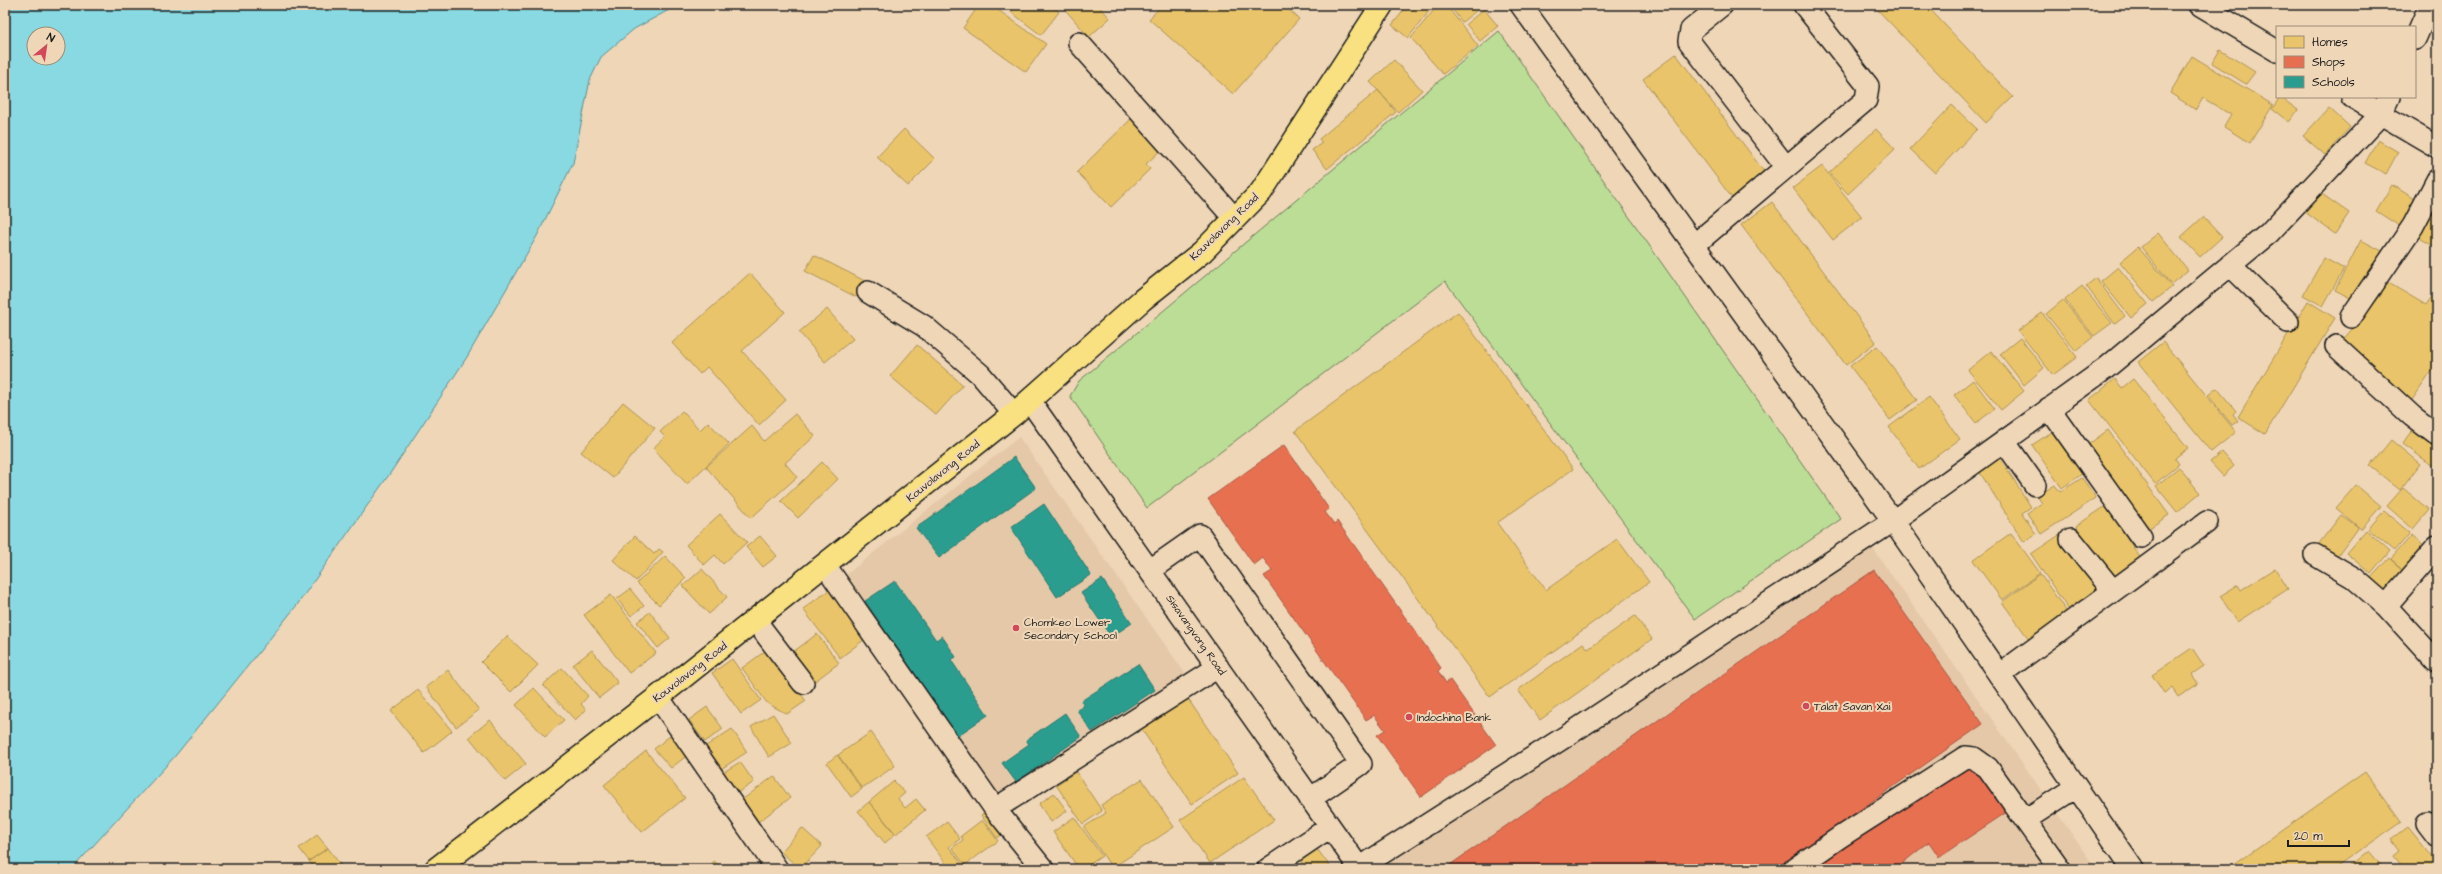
<svg xmlns="http://www.w3.org/2000/svg" width="2442" height="874" font-family="'Architects Daughter',sans-serif">
	<rect width="100%" height="100%" fill="#efd6b7"/>
	<filter id="ink" filterUnits="userSpaceOnUse"><feTurbulence type="fractalNoise" baseFrequency=".025" numOctaves="2"/><feDisplacementMap in="SourceGraphic" scale="8" xChannelSelector="R" yChannelSelector="G"/><feConvolveMatrix kernelMatrix="1 2 1 2 8 2 1 2 1" color-interpolation-filters="sRGB"/></filter>
	<g filter="url(#ink)">
		<path fill="#e5c8a8" d="M1019,437L1189,679L997,798L842,578Z
			M1872,547L2096,869H1389L1387,865Z"/>
		<path fill="#bcdd96" stroke="#6c7c59" d="M1499,31L1841,519L1695,619L1445,281L1147,508L1070,396L1079,381Z"/>
		<path fill="#88d9e1" stroke="#5d8d92" fill-rule="evenodd" d="M5,5H678L634,29L601,57L590,80L573,163L537,236L467,357L391,472L297,605L176,755L72,869H5ZM34,34H58V58H34Z"/>
		<path fill="#e9c46a" stroke="#ac9253" d="M979,5H991L1046,44L1026,72L963,28Z
			M1016,5H1051L1059,12L1041,35L1011,12Z
			M1061,5H1098L1110,18L1089,37Z
			M1162,5H1284L1299,19L1233,94L1149,19Z
			M1408,5H1434L1408,38L1392,25Z
			M1438,5H1446L1478,46L1443,74L1411,38Z
			M1449,5H1480L1481,7L1462,22Z
			M1873,5H1926L2013,97L1986,123Z
			M2237,5H2253L2248,12Z
			M1484,9L1498,26L1480,41L1466,24Z
			M2220,50L2255,72L2246,84L2212,63Z
			M1676,54L1765,173L1732,198L1643,79Z
			M2192,56L2273,105L2250,143L2224,127L2231,115L2203,98L2196,110L2170,93Z
			M1394,60L1422,90L1398,112L1370,82Z
			M1378,90L1396,112L1327,169L1312,150L1322,143L1319,139Z
			M2280,97L2298,110L2289,122L2272,109Z
			M1952,105L1977,129L1935,173L1910,149Z
			M2329,108L2350,127L2325,155L2303,136Z
			M1132,118L1162,149L1146,164L1150,169L1111,207L1077,172Z
			M904,129L935,159L908,186L877,157Z
			M1876,129L1895,149L1848,194L1829,173Z
			M2378,140L2398,152L2386,174L2365,163Z
			M1822,166L1862,217L1833,240L1793,188Z
			M2392,185L2420,202L2404,229L2376,211Z
			M2319,192L2349,213L2335,234L2305,212Z
			M2437,199V248L2416,236Z
			M1772,202L1876,342L1846,365L1741,225Z
			M2203,217L2222,237L2200,257L2181,237Z
			M2158,233L2188,270L2171,284L2141,247Z
			M2361,240L2382,251L2356,301L2335,290Z
			M2138,247L2172,287L2153,302L2120,262Z
			M814,255L865,281L856,297L805,271Z
			M2324,258L2344,269L2323,306L2303,295Z
			M2118,267L2148,304L2131,318L2101,281Z
			M750,273L785,312L742,351L786,400L759,425L707,367L700,374L672,343Z
			M2096,278L2125,316L2115,324L2086,286Z
			M2385,281L2426,305L2437,289V364L2410,403L2341,342L2382,294L2378,292Z
			M2082,286L2112,323L2094,336L2065,300Z
			M2063,300L2093,337L2076,351L2046,314Z
			M2308,301L2335,318L2265,434L2238,417Z
			M827,309L853,339L825,362L799,332Z
			M1458,312L1573,469L1497,523L1546,590L1617,539L1649,582L1490,697L1295,431Z
			M2042,313L2077,357L2053,375L2018,331Z
			M2020,338L2044,368L2024,385L2000,354Z
			M2163,342L2236,432L2211,452L2138,362Z
			M917,345L963,385L936,415L890,376Z
			M1877,346L1917,400L1890,420L1850,366Z
			M1991,351L2024,391L2001,410L1968,370Z
			M2115,379L2122,388L2133,379L2188,448L2175,458L2179,464L2155,484L2089,400Z
			M1973,380L1995,409L1976,423L1954,395Z
			M2217,388L2236,411L2233,414L2238,421L2232,425L2208,395Z
			M1929,397L1960,439L1919,469L1889,427Z
			M623,402L655,428L613,478L581,452Z
			M682,411L700,430L708,422L729,444L687,484L653,448L665,437L660,432Z
			M795,414L815,436L785,463L797,477L751,518L706,467L752,426L764,441Z
			M2417,425L2437,439V460L2433,466L2403,444Z
			M2108,430L2169,515L2145,531L2085,447Z
			M2052,432L2082,474L2062,488L2032,445Z
			M2391,440L2420,464L2400,490L2370,466Z
			M2222,452L2234,466L2223,476L2210,462Z
			M2000,458L2031,507L2022,513L2036,534L2024,542L1979,471Z
			M822,462L838,479L798,518L781,501Z
			M2179,467L2200,493L2177,512L2156,486Z
			M2082,478L2096,498L2041,534L2027,513L2042,503L2037,496L2055,485L2060,492Z
			M2356,485L2381,506L2361,529L2336,508Z
			M2403,488L2429,510L2413,529L2387,506Z
			M2106,506L2143,562L2113,582L2076,526Z
			M2384,511L2410,533L2395,551L2368,529Z
			M720,514L747,542L723,564L715,555L704,565L686,545Z
			M2341,515L2358,527L2332,563L2314,550Z
			M2366,530L2390,551L2371,574L2346,553Z
			M2011,533L2040,573L2002,600L1973,560Z
			M2061,534L2098,589L2068,609L2031,554Z
			M2412,535L2429,551L2408,574L2391,559Z
			M635,536L654,554L659,549L663,552L636,581L613,560Z
			M760,536L777,556L763,567L746,547Z
			M665,556L686,578L659,605L637,583Z
			M2389,558L2406,573L2385,596L2368,581Z
			M2275,568L2288,589L2237,622L2220,596L2238,585L2241,590Z
			M702,569L727,597L709,614L683,586Z
			M2040,574L2069,615L2031,642L2002,602Z
			M630,589L644,606L631,616L617,599Z
			M829,590L865,639L840,658L803,609Z
			M611,595L656,653L629,673L584,615Z
			M650,612L670,638L658,648L637,622Z
			M1635,616L1652,639L1540,720L1518,690L1583,643L1588,649Z
			M817,634L839,663L811,684L789,655Z
			M507,636L538,665L511,692L481,662Z
			M2192,648L2204,666L2192,674L2198,684L2178,697L2172,688L2164,693L2152,675Z
			M768,649L806,701L787,714L767,703L742,668Z
			M592,650L618,683L599,698L573,665Z
			M732,659L761,700L741,714L712,673Z
			M562,668L588,696L581,704L586,710L575,720L543,685Z
			M448,670L479,710L456,727L426,687Z
			M534,688L564,720L545,737L516,705Z
			M418,690L452,731L424,753L391,711Z
			M1186,696L1238,773L1192,804L1140,727Z
			M707,707L723,729L705,742L689,720Z
			M773,714L792,743L769,757L751,727Z
			M490,720L526,764L505,781L469,737Z
			M732,729L747,752L721,769L706,746Z
			M871,732L895,766L862,788L838,755Z
			M672,734L689,754L671,768L654,749Z
			M646,751L685,798L642,832L604,785Z
			M837,755L862,789L851,797L827,763Z
			M740,762L754,782L736,794L722,773Z
			M1076,772L1102,811L1083,824L1056,785Z
			M2365,772L2401,822L2334,869H2227Z
			M774,776L790,798L754,825L738,803Z
			M1244,777L1274,820L1210,863L1180,820Z
			M1142,779L1174,827L1112,868L1084,827L1106,813L1101,805Z
			M894,781L905,793L898,799L905,808L916,799L925,810L896,834L869,802Z
			M1054,793L1067,811L1051,822L1039,804Z
			M869,802L895,834L885,843L858,811Z
			M989,810L1005,832L997,838L981,815Z
			M1074,817L1102,856L1083,869H1079L1053,832Z
			M982,820L998,841L965,865L952,848L963,840L961,836Z
			M947,822L960,839L949,847L963,865L958,869H950L926,837Z
			M2407,827L2437,864L2430,869H2404L2394,856L2400,851L2391,839Z
			M802,828L822,846L800,869L781,852Z
			M317,835L328,848L309,861L299,848Z
			M1314,845L1332,869H1307L1298,857Z
			M328,848L339,863L331,869H315L309,861Z
			M2369,851L2384,869H2347Z
			M714,861L723,869H708Z
			M339,863L344,869H331Z"/>
		<path fill="#e76f51" stroke="#aa5641" d="M1284,445L1329,509L1325,512L1334,524L1337,521L1441,668L1438,671L1446,683L1450,680L1496,745L1421,797L1377,735L1385,730L1374,715L1366,720L1264,576L1272,571L1263,558L1254,565L1208,499Z
			M1874,570L1983,724L1775,869H1444Z
			M1972,761L2007,812L1939,857L1929,842L1895,869H1813Z"/>
		<path fill="#2a9d8f" stroke="#26766c" d="M1014,457L1036,488L939,558L916,528Z
			M1044,504L1091,575L1057,597L1011,527Z
			M1102,579L1132,623L1111,637L1081,593Z
			M895,581L936,640L942,636L956,657L951,660L988,715L957,736L865,601Z
			M1138,664L1155,690L1092,732L1077,710L1084,706L1081,701Z
			M1065,713L1081,737L1016,782L1002,763L1029,744L1026,740Z"/>
		<g fill="none" stroke-linecap="round" stroke-linejoin="round">
			<defs>
				<path id="minor" d="M1521,5L1893,521L2133,869
					M1722,5L1691,30L1689,41L1786,167
					M2200,5L2277,51
					M2415,39L2430,5
					M1079,43L1234,218
					M2352,97L2437,147
					M1694,245L1866,100L1868,86L1804,5
					M2230,265L2288,322
					M868,292L924,326L980,374L1014,414
					M2351,317L2413,226L2437,180
					M2336,346L2412,416L2437,435
					M1030,401L1360,869
					M2049,408L2141,537
					M2004,441L2035,485
					M2071,539L2113,591
					M2315,555L2354,578L2386,606L2437,662
					M825,565L995,809L1043,869
					M1150,570L1200,535L1361,764L1310,799
					M2386,606L2437,547
					M755,620L803,683
					M1999,675L2207,522
					M658,697L777,869
					M995,809L1218,667
					M2025,820L2076,787
					M2427,823L2437,836
					M1359,868L1568,735L1893,521L2105,369L2269,233L2381,114L2389,97
					M1268,869L1330,827
					M1794,869L1840,837L1965,757L1974,758L1988,768L2060,869"/>
				<path id="major" d="M436,869L658,697L1014,414L1142,300L1202,252L1261,192L1382,5"/>
			</defs>
			<use href="#minor" stroke="#1c1c1c" stroke-width="24"/>
			<use href="#major" stroke="#1c1c1c" stroke-width="25"/>
			<use href="#minor" stroke="#efd6b7" stroke-width="21"/>
			<use href="#major" stroke="#f9e181" stroke-width="22"/>
		</g>
	</g>
	<g fill="#d1495b" stroke="#efd6b7" stroke-width="1.5">
		<circle cx="1016" cy="628" r="4"/>
		<circle cx="1806" cy="706" r="4"/>
		<circle cx="1409" cy="717" r="4"/>
	</g>
	<g text-anchor="middle" dominant-baseline="central" stroke-width="4" stroke-linejoin="round" paint-order="stroke">
		<g font-size="11" fill="#1c1c1c" stroke="#efd6b7">
			<text transform="translate(1224 227) rotate(-44)">Kouvolavong Road</text>
			<text transform="translate(943 471) rotate(-39)">Kouvolavong Road</text>
			<text transform="translate(1196 635) rotate(55)">Sisavangvong Road</text>
			<text transform="translate(690 672) rotate(-38)">Kouvolavong Road</text>
		</g>
		<g font-size="11" fill="#1c1c1c" stroke="#efd6b7" text-anchor="start">
			<text x="1024" y="622">Chomkeo Lower<tspan x="1024" dy="13">Secondary School</tspan></text>
			<text x="1814" y="706">Talat Savan Xai</text>
			<text x="1417" y="717">Indochina Bank</text>
		</g>
	</g>
	<rect width="2442" height="874" fill="none" stroke="#efd6b7" stroke-width="20"/>
	<rect x="10" y="10" width="2422" height="854" fill="none" stroke="#1c1c1c" stroke-width="1.5" filter="url(#ink)"/>
	<rect x="2276" y="26" width="140" height="72" fill="#efd6b7" stroke="#9b8c79"/>
	<rect x="2284" y="36" width="20" height="12" fill="#e9c46a" stroke="#9b8c79"/>
	<text x="2312" y="46" font-size="12" fill="#1c1c1c">Homes</text>
	<rect x="2284" y="56" width="20" height="12" fill="#e76f51" stroke="#9b8c79"/>
	<text x="2312" y="66" font-size="12" fill="#1c1c1c">Shops</text>
	<rect x="2284" y="76" width="20" height="12" fill="#2a9d8f" stroke="#9b8c79"/>
	<text x="2312" y="86" font-size="12" fill="#1c1c1c">Schools</text>
	<g transform="translate(46 46) rotate(29)"><circle r="19" fill="#efd6b7" stroke="#9b8c79"/>
	<path d="M0-3L7 15L0 10L-7 15Z" fill="#d1495b"/>
	<text y="-6" font-size="11" font-weight="bold" text-anchor="middle" fill="#1c1c1c">N</text>
	</g>
	<path d="M2288 840v6h61v-6" fill="none" stroke="#1c1c1c" stroke-width="2"/>
	<text x="2294" y="840" font-size="12" fill="#1c1c1c" stroke="#efd6b7" stroke-width="3" paint-order="stroke">20 m</text>
</svg>
